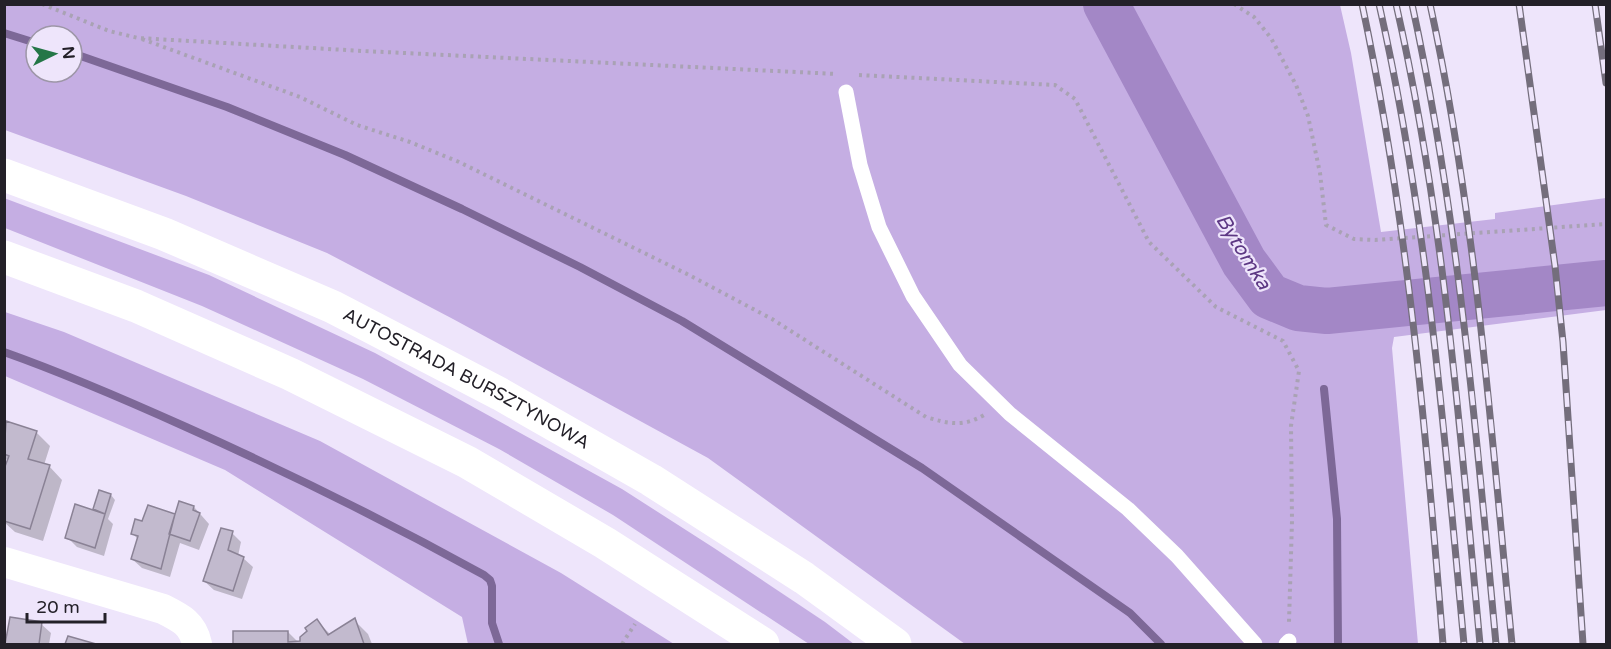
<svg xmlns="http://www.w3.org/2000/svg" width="1611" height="649" font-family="'Varela Round',sans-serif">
	<rect width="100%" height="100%" fill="#eee5fb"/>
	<path fill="#c5aee3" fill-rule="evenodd" d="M4,5H1340L1351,53L1381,232L1495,219V213L1606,198V310L1394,337L1392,348L1418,644H965L708,458L453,319L327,253L186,196L5,130ZM36,36H72V72H36Z
		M4,198L209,275L375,353L622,489L714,548L825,622L854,644H809L613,515L499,449L363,379L202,306L5,228Z
		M5,312L64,332L320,441L561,573L674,644H468L462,617L225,470L5,376Z"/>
	<path fill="#0003" d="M7,423L36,432L50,446L44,465L49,466L62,480L43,541L15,532L4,522L8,461L4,457V430Z
		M111,495L115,500L108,519L113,524L104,556L77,547L67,537L99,513L94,509Z
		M149,507L177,516L194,507L209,524L199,550L180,543L170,577L142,568L132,559L138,539L132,533L143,523Z
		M232,533L241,542L238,556L243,558L253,567L242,599L214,590L204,581Z
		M11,619L41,624L51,633L49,644H7Z
		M354,620L368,634L372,644H235V632H288L298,642H301L317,621L331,635Z"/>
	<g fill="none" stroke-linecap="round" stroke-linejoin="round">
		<path stroke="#7d6897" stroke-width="8" d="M4,33L36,43
			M72,53L227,107L345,155L462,209L580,267L682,321L922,468L1130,613L1161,644
			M4,352C66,374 126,400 186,427C287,472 386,521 484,575L490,580L492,586V623L499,644
			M1324,389L1337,519L1338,644"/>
		<path stroke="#a387c6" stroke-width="46" d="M1106,4L1244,262L1269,296L1298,308L1327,311L1606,283"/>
	</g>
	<path fill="#c2bace" stroke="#8a8295" stroke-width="1.5" d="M6,421L37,431L28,459L50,465L30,529L4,521V469L9,456L4,454Z
		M99,490L111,494L105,514L93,509Z
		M179,501L194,506L193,510L200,513L190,541L169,534Z
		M75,504L105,514L95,548L65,538Z
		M148,505L175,514L161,569L131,559L138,536L131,534L135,519L142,521Z
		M221,528L233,531L228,550L244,557L233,591L203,581Z
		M10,617L42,622L39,644H5Z
		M355,618L364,644H233V631H288V642L300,641V637L307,631L305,628L317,619L328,635Z
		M68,636L96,644H65Z"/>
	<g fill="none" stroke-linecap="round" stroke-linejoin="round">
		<path stroke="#a9a2b4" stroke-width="4" stroke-dasharray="3 4.5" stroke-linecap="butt" d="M42,4L109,31L138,38L363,51L837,74
			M1234,4L1254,17L1271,38L1296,85L1308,116L1320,173L1326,225L1354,239L1375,240L1606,224
			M142,39L300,97L357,125L410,142L459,162L689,275L772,319L926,417C949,424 963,427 984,415
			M859,75L1055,85L1075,99L1149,242L1216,307L1283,341L1299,371L1291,426L1292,521L1289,622
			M622,644L635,624"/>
		<path stroke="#fff" stroke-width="15" d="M846,92L860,165L879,227L913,296L960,365L1010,414L1128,509L1177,556L1255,644
			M1286,644L1289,641"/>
		<path stroke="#fff" stroke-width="30" d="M4,562L163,609C181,618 193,624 197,644"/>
		<g stroke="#fff" stroke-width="33">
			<path id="s1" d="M4,175L164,234L333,307L500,394L651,480L804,578L895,644"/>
			<path d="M4,257L136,306L290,374L467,462L605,543L763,644"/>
		</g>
		<defs>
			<path id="rail" d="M1362,4C1407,215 1426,430 1443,644
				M1379,4C1427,215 1444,430 1464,644
				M1396,4C1444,215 1460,431 1480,644
				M1412,4C1458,215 1476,430 1496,644
				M1430,4C1476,215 1491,431 1512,644
				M1519,4L1555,266L1563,342L1583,644
				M1595,4L1606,83"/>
		</defs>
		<use href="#rail" stroke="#746e7c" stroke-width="7"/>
		<use href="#rail" stroke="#eee5fb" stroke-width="4.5" stroke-dasharray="14" stroke-linecap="butt"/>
	</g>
	<g text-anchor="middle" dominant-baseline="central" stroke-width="4.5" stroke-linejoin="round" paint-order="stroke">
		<g font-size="18" fill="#232028" stroke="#eee5fb">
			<text stroke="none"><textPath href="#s1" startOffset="506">AUTOSTRADA BURSZTYNOWA</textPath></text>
		</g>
		<g font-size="20" font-style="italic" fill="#5d3884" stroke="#eee5fb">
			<text transform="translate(1243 252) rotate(58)">Bytomka</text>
		</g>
	</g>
	<rect width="1611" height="649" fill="none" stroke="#232028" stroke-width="12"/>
	<g transform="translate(54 54) rotate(85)"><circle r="28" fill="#eee5fb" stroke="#9d96a7" stroke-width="1.5"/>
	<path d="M0-4.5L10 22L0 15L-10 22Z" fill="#247647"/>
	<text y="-9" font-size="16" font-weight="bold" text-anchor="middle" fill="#232028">N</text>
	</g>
	<path d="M27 613v9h78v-9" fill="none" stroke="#232028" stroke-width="3"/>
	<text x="36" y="613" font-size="18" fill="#232028" stroke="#eee5fb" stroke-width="4.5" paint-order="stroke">20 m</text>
</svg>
